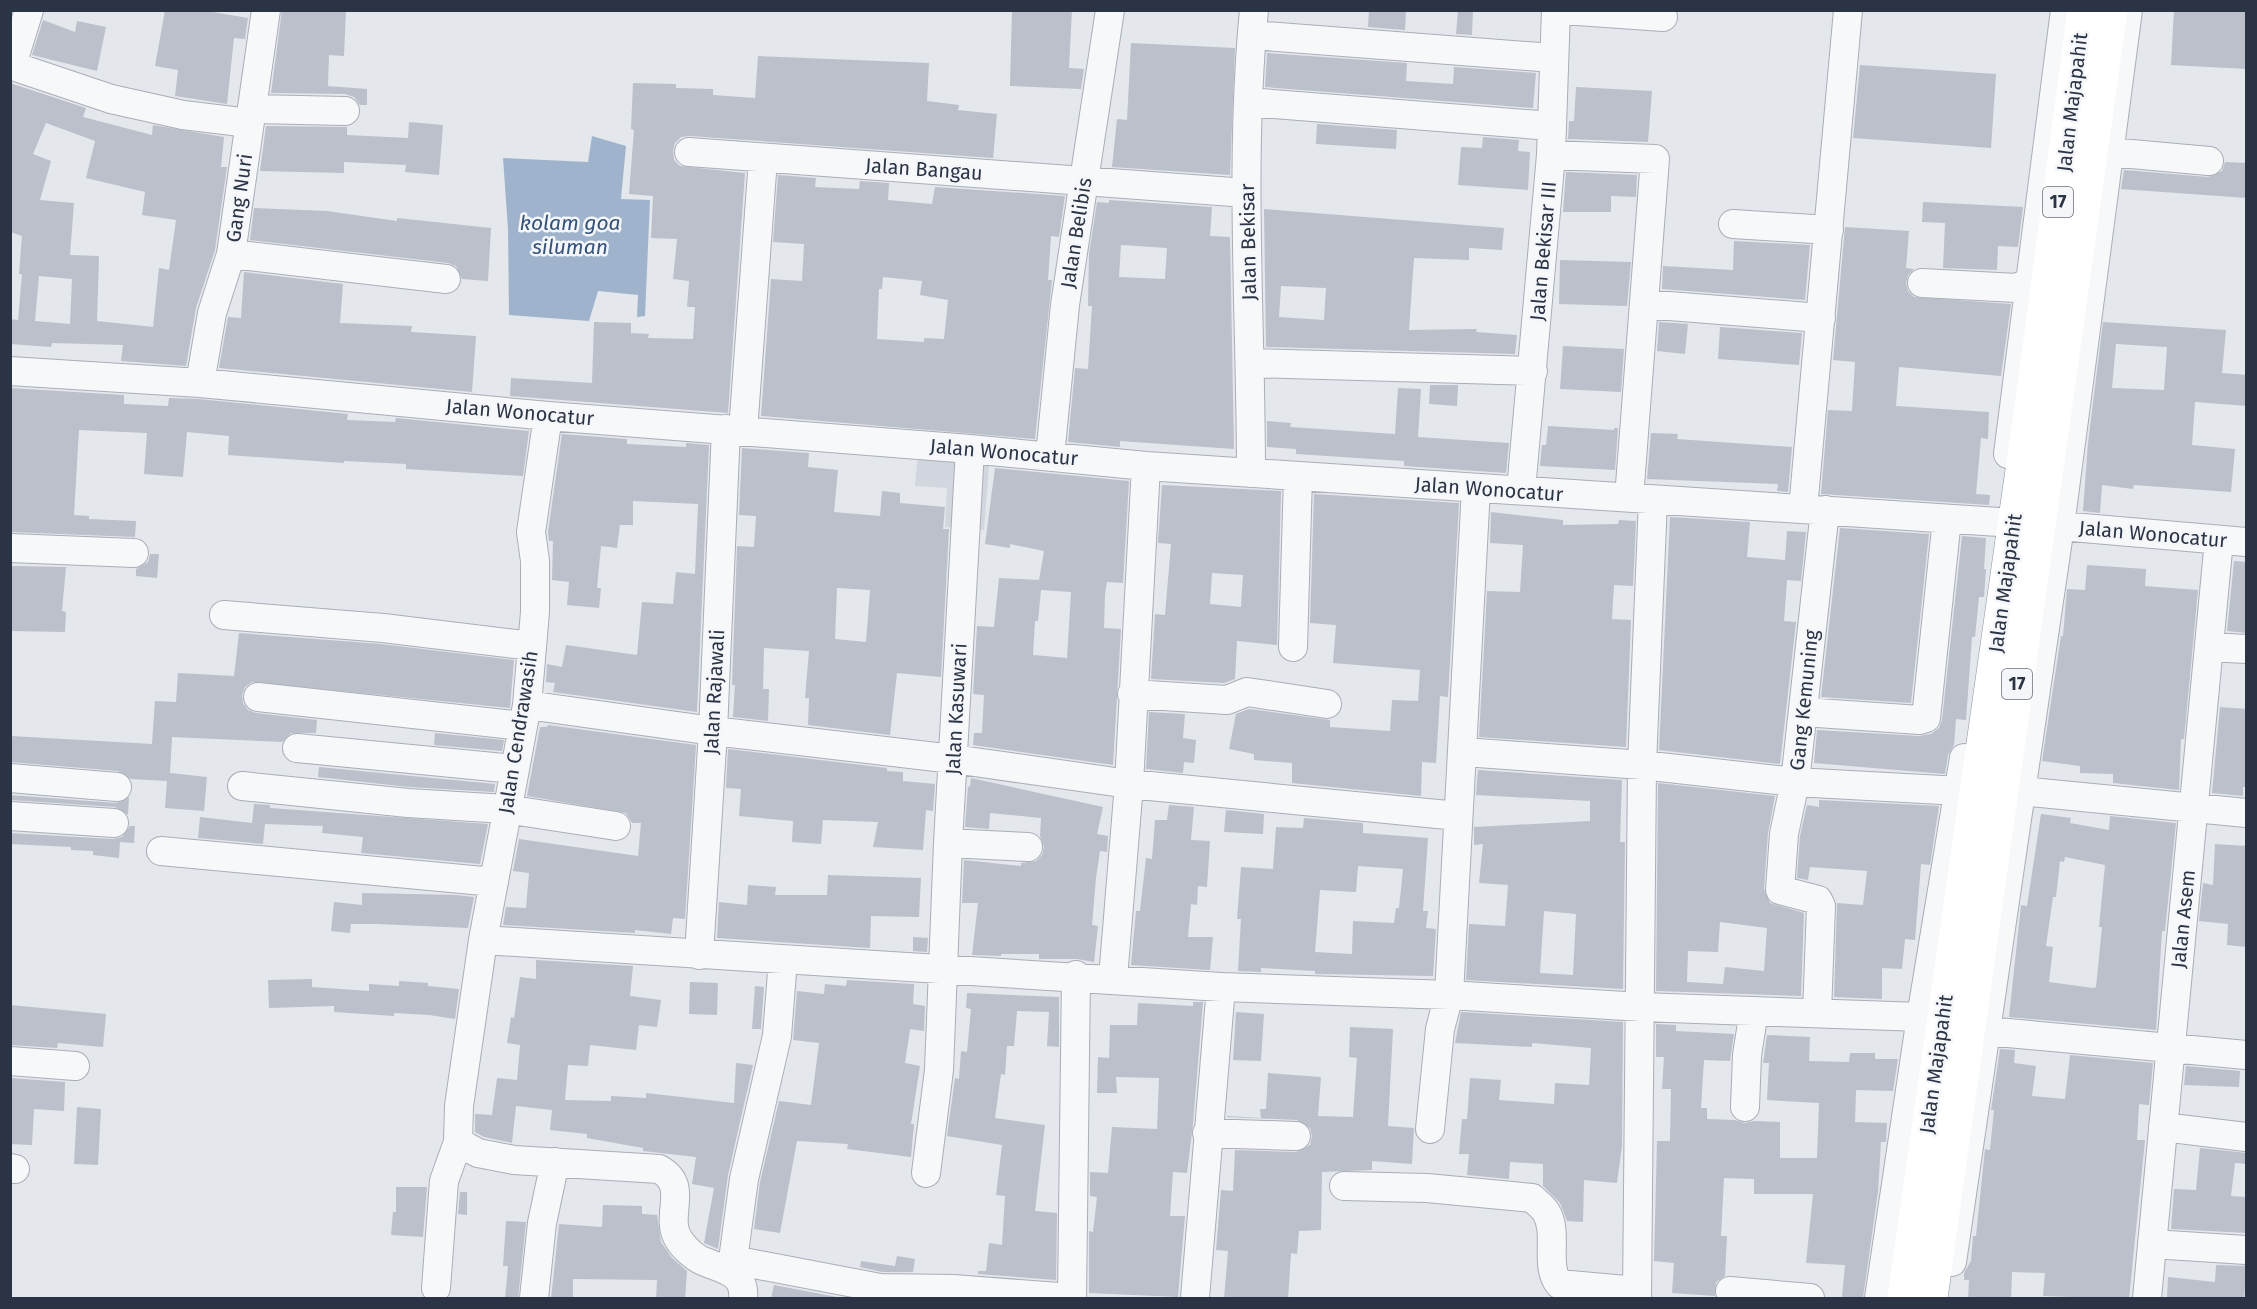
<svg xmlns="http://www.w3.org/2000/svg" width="2257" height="1309" font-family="'Fira Sans',sans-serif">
	<rect width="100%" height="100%" fill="#e4e7ec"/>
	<path fill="#d2d6de" d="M918,451L1011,458L1010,468L989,466L984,530L945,527L947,488L915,486Z"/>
	<path fill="#9fb4cc" d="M592,136L626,146L621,199L650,200L645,316L637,317L638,295L598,291L589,321L509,315L508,229L503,158L588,162Z"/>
	<path fill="#bbc0ca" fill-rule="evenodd" d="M165,10H201L248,18L245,39L234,38L227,104L175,96L178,70L155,66Z
		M282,10H346L344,56L329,55L328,86L367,89V105H360L354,97L345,94L271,93Z
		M1012,10H1072L1069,68L1084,69L1081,89L1010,86Z
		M1369,10H1406L1405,30L1368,27Z
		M1458,10H1473L1472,35L1456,34Z
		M2174,10H2247V69L2171,65Z
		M43,20L75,32L77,21L106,27L97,71L32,55Z
		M1131,43L1235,48L1230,175L1112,167L1117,119L1127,120Z
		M1267,53L1407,63L1406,81L1453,84L1454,67L1536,73L1533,108L1265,87Z
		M758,56L929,63L927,101L959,105L958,110L997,114L993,158L690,136L681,137L675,143L673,151L674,160L680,166L745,173L728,413L510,396L511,378L592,383L594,322L631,323V333L649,334L648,338L693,339L695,307H687L689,281L673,279L677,239L651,238L653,196L629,194L634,130L631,129L633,83L676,84V88L713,89V95L755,98Z
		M1860,65L1996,74L1991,148L1853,138Z
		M10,83L86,108L83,117L152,135L153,125L224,137L221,167H227L215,250L196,308L186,366L121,361L123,345L52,343L51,347L10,344V319L18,320L22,274H19L22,236L10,232ZM46,123L95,141L86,178L145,192L142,215L176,220L169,270L159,268L153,327L97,321L99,256L70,255L74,203L40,200L51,161L33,154ZM39,276L72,279L70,324L35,321Z
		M1576,87L1652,91L1648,142L1568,139L1569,121H1574Z
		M409,122L443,125L439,175L405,172L406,165L344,162V173L260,171L266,126L347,127V135L408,138Z
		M1317,124L1397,130L1396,149L1316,144Z
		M1483,137L1519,140L1518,151L1530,152L1528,190L1458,185L1461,147L1482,148Z
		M2225,162L2247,163V198L2121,189L2124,170L2208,177L2222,171Z
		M1566,172L1637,175L1636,197L1611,196V212H1563Z
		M778,175L816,178L815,187L859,189L860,181L889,183L888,200L932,204L935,187L1065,196L1059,237L1051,236L1048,280H1052L1035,439L761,416L771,279L802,281L804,244L773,242ZM883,277L922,281L920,295L948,300L944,339L924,338V342L877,339L879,289H882Z
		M1109,200L1212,207L1210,236L1230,237L1234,449L1120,441V447L1068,442L1075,368L1088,369L1092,306H1088L1089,254L1097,202L1109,203ZM1121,245L1167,248L1165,279L1119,277Z
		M1923,202L2023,207L2018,247L1998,246L1997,270L1943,268L1945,223L1922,222Z
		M254,208L327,211L397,221V218L491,228L488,281L462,279L456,266L448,263L250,240Z
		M1264,209L1504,228L1502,250L1469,248V260L1414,258L1409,330L1477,329L1476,332L1517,335L1515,354L1266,347ZM1281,286L1326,288L1324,320L1279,317Z
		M1845,227L1909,231L1906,268L1914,269L1908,275L1906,283L1908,291L1914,297L2011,304L2001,376L1899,367L1896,406L1989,412L1988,439L1981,438L1976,494L1990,495L1989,505L1821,494L1828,410L1852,411L1855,362L1833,360Z
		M1734,241L1810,245L1805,300L1662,289L1663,266L1733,270Z
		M1560,260L1631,262L1627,306L1559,304Z
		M244,272L343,284L340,323L412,326L411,332L476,336L472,392L219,368L228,317L241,318Z
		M1659,322L1688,324L1685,354L1657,351Z
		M2103,322L2226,330L2222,373L2247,375V406L2195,402L2192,445L2235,449L2231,492L2134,485L2133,489L2102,485L2100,513L2083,511L2088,443ZM2116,344L2167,347L2164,390L2112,388Z
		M1720,327L1802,333L1799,365L1718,359Z
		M1563,346L1624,349L1621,392L1560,389Z
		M1430,385H1458L1457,406L1429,404Z
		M10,388L124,395V404L168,406L169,398L199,399L348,414L347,420L395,422L396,418L529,431L523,476L406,469V464L344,461V463L228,455L229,436L187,432L183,477L144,474L147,433L79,430L74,515L89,516V519L136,521L135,537L10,532Z
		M1398,388L1421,389L1418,437L1509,443L1506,473L1404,466V461L1296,454V449L1267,447V421L1291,423L1290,427L1395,434Z
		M1548,426L1614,430V428H1618L1615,470L1540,466L1542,445H1546Z
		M1651,433L1678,434L1677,439L1792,447L1788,492L1777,491L1778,484L1647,479Z
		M562,434L627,439V444L686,447V443L709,445L697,712L553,692L555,683L546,682L547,664L562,667L566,645L637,655L642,602L673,604L676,572L695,574L698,504L633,501V525H620L617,548L601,546L597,588H601L599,608L567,605L569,582L552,580L553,541H549L548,532Z
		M742,448L809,453L808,467L838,470L834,512L880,516L882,491L900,493V503L945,507L943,529H949L941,677L897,673L890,735L808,725L809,698H805L809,651L764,648L763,689H769L768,721L733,717L735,685H732L737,546L754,547L756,516L739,515ZM837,588L870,590L866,642L835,639Z
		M995,468L1129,481L1123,583L1107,582L1105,594L1104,628L1121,629L1113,765L973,745L974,733H982L984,695L973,694L977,626L994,627L999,578L1039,580L1044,551L1010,544V548L985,544ZM1041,590L1071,592L1067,658L1033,655L1035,621H1038Z
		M1162,485L1281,491L1277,645L1237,641L1235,679L1224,683L1151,679L1155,614L1165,615L1171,544L1158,543ZM1212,573L1243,575L1241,607L1210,604Z
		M1314,494L1459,503L1448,697L1440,696L1436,763L1422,762L1421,796L1292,783V763L1254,760V754L1229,749L1236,714L1249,709L1330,720V727L1390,731L1392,700L1418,701L1420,670L1333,663L1336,625L1310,623Z
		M1491,512L1563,520V525L1618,524L1619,520L1636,521L1633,586L1614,585L1612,619L1631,620L1626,747L1479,737L1487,591L1520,592L1523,545L1490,543Z
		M1670,517L1750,522L1747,557L1785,560L1787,531L1806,532L1801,581L1787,580L1784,621L1796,622L1780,764L1659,750Z
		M1840,528L1929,534L1911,703L1821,697Z
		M1962,536L1986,538L1984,569H1986L1984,597H1979L1975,637H1972L1966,720L1956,719L1954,745L1948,755L1945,774L1814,763L1817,730L1919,736L1931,734L1939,728L1942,720Z
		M150,554H159L157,578L136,576V569L148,562Z
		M2234,561L2247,562V633L2227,631Z
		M2087,565L2146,569L2145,586L2198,590L2184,739H2181L2179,790L2113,783V774L2080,773V766L2042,761L2061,636H2063L2067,589L2085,590Z
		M10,566L66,567L62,611L66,612L65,632L10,631Z
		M239,633L381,644L514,660L510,708L252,682L245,687L242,695L243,703L248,710L256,713L317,720L316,733H291L282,742L172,737L170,773L207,777L204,811L165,808L167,781L131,779L118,771L10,762L11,736L152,744L155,701L176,702L178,673L234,676Z
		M2220,707L2247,709V787H2243V796L2212,793Z
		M1149,712L1185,714L1183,738L1196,740L1194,763L1184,762L1183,773L1146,769Z
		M548,725L696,745L685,919L673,918L671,934L635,930V933L503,925L506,907L526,908L529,873L513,871L519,839L638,856L641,823H632L626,813L527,796L540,727H547Z
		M435,733L504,740L502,751L434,745Z
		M728,749L887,768V771L903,772V781L935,784L933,811L926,810L923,850L873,847L878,822L823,820L821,844L792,842L793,821L739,816L741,789L726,788Z
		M319,767L495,784L494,792L409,787L318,777Z
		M1478,770L1622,780L1620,842H1625L1623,989L1466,980L1469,924L1505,926L1508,885L1479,883L1483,844L1474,845V827L1590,821V801L1476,795ZM1544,911L1576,914L1573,975L1540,973Z
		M971,778L1103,807L1097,834L1108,836L1107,852L1100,851L1096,878L1092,925L1098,926L1094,962L1077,959H1039V954H1001V956L972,955L978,903H962L964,860L1021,866V863L1036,861L1042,855L1044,847L1040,836L1041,818L990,813L989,829L965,827L968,786L970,787Z
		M1658,783L1775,796L1768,833L1764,889L1770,903L1804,913L1801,996L1656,991ZM1720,922L1767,928L1764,971L1725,967L1723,984L1687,982L1688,951L1718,952Z
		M10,795L116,803L129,797L128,815L115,807L10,800Z
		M1819,800L1939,806L1930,865L1921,864L1915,940L1905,939L1902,969L1882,968V999L1834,997L1837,903L1863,905L1867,871L1810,867L1808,880L1797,878L1800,836L1807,805L1819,807Z
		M254,804L270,805V808L488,824L480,864L361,853L363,837L322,833L323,826L265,824L263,844L198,838L200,817L252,823Z
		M1169,805L1194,807L1191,840L1210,841L1207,887L1198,886L1197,905L1191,904L1188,937H1213L1210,970L1131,965L1136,911H1140L1146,858L1152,859L1155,820H1167Z
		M1226,810L1264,814L1263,834L1224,832Z
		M2041,814L2071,818L2070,823L2109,830L2110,816L2176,823L2165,931H2162L2156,1030L2009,1017L2021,905L2027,906ZM2065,857L2105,865L2099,927H2102L2096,987L2093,988L2049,982L2053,947L2046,946L2053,897H2056L2060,861L2064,862Z
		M1304,818L1363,823V833L1428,838L1423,911H1428L1426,928L1436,929L1433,976L1315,974V971L1261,968V972L1238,971L1241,919H1237L1241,867L1273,869L1276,827L1303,828ZM1358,866L1403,869L1399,908H1396L1394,923L1353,921L1352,954L1315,952L1320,890L1356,892Z
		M130,826H135L134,843L120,842L119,858L93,855V851L71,850V847L10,844V833L113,839L122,837Z
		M2215,844L2247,846V947L2227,945L2228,924L2199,921L2203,883L2213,885Z
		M828,875L921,878L919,917L871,916L870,948L717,938L719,902L747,905L748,885L776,887L775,895H827Z
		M362,893L456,895L474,897L468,928L377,924H351L350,933L331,931L334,902L362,905Z
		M913,937L928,938L927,952L913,951Z
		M536,960L633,966L630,996L661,1000L657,1027L639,1025L636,1050L590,1045L588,1066L568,1065L565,1100L611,1101V1096L646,1098V1093L734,1103L736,1063L753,1065L728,1175L718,1249L704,1243L714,1188L692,1184L696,1157L643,1151V1148L587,1138V1134L550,1130L552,1110L516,1106L512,1143L484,1137L475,1132V1114L492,1115L497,1078L517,1080L520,1045L507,1043L511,1017L514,1018L520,977L536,979Z
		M312,979V987L369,991V984L399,986V981L428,983V986L459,989L455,1019L429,1015L394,1013V1016L334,1012V1006L269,1008L268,980Z
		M847,980L914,984L913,1004L925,1006L924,1031L910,1029L905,1063L920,1066L911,1124H914L911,1157L847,1149L848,1144L797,1141L780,1233L754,1229L760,1182L779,1101L811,1105L819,1043L793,1040L797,991L824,994L825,984L846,986Z
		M690,982L718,983L717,1015L689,1014Z
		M755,986L764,987L761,1029H752Z
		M967,993L1059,997V1047L1047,1046L1049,1012L1017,1011L1014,1046H1007L1005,1075L1001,1074L995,1118L1045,1125L1035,1211L1057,1213L1056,1280L978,1274V1271H986L989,1243L1002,1245L1005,1196L996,1195L1002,1145L947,1136L955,1078L959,1079L961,1051L967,1052L971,1009L966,1008Z
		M1193,1002H1203L1193,1124L1187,1173L1173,1172L1170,1216H1185L1178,1297L1089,1293V1231L1093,1232L1097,1197L1090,1196V1172L1108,1173L1112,1127L1157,1129L1159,1078L1116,1077L1117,1093H1097L1098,1057L1109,1058L1110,1025H1137L1138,1003L1193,1006Z
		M10,1005L106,1014L103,1047L58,1043L57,1048L10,1045Z
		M1236,1012L1264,1014L1261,1061L1233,1060Z
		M1461,1012L1623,1022L1622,1146L1617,1183L1584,1180L1583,1222L1567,1221L1560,1203L1543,1186V1164L1510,1162L1509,1179L1467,1175L1469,1154H1459L1462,1119H1467L1470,1078L1501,1080L1499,1100L1554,1104L1555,1083L1589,1085L1591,1048L1532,1043V1047L1455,1043Z
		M1656,1024L1676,1025V1031L1734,1034L1730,1061L1704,1060L1701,1108H1707V1119L1735,1120L1745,1123L1754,1121L1780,1122V1158H1817L1819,1103L1767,1100L1769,1063H1763L1767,1035L1810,1037L1809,1061L1849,1062L1850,1053H1875V1059H1898L1893,1091L1856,1090L1855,1122L1887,1123L1886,1142H1881L1878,1192L1863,1298L1842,1297L1845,1265L1806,1263L1813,1194H1754V1179L1724,1178L1721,1236H1727L1725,1276L1716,1282L1715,1296L1672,1293L1674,1263L1654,1261L1657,1141H1670L1671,1089H1662L1664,1057H1656Z
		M1350,1027L1393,1029L1388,1126L1414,1128L1412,1164L1372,1161V1170L1322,1172L1321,1230L1299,1231L1297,1254L1291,1253L1288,1299H1224L1228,1251L1216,1250L1221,1190L1233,1191L1235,1150L1296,1152L1310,1145L1312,1136L1310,1128L1297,1120L1227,1117V1116L1261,1118L1260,1109H1266L1268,1073L1321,1077L1318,1116L1353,1117L1357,1058L1349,1057Z
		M2000,1049L2015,1050L2014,1063L2036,1066L2032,1096L2065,1099L2070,1055L2153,1063L2149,1105L2139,1104L2137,1140H2145L2129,1299L2043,1296L2045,1273L2012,1272L2011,1299H1968L1969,1280H1964V1273L1971,1261L1973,1236H1976L1985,1149L1990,1150L1994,1110H1991Z
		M2186,1066L2240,1071L2239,1087L2184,1085Z
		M10,1078L65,1082L64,1111L34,1109L32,1145L10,1144Z
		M77,1107L101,1109L98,1165L74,1164Z
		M2200,1148L2247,1153V1164L2235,1163L2231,1196L2247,1197V1233L2171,1229L2174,1189L2196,1190Z
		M396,1187H427L423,1237L391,1235L393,1212H396Z
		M460,1192H467V1215L458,1214Z
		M603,1205L642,1206V1214L657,1215L661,1242L672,1258L687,1271L685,1299H656L657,1280L573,1279V1299H551L559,1224L602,1227Z
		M506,1221L526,1222L518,1299H505L508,1266H503Z
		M897,1256L915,1259L913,1272H882L860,1267L861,1261L895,1266Z
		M2216,1265L2247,1266L2244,1299H2167L2168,1277L2215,1282Z
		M774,1285L847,1299H771Z"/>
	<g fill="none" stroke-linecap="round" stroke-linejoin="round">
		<defs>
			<path id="minor" d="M1563,10L1663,17
				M1252,35L1553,58
				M10,65L111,99L183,115L249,123
				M12,65L29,10
				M1248,102L1551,126
				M252,109L345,111
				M689,152L1246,193
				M2109,152L2209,161
				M1551,155L1655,159L1629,498
				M1733,224L1829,230
				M231,254L446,279
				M1922,283L2017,288L2029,282
				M1644,304L1821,318
				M1250,363L1533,371
				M10,371L200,383L548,416L970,449L1146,466L1999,522
				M200,383L212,313L231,254L266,10
				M548,416L531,532L535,561V612L527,705L483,940L459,1106L458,1142L478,1153L514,1160L659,1169C691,1186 663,1216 679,1240C684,1248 695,1258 703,1261C721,1269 746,1272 743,1298
				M743,431L763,159
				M2008,454L2065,10
				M1050,456L1065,305L1110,10
				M1251,473C1251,319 1239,164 1254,10
				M1521,490L1551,155L1556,10
				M1803,509L1848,10
				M2060,526L2246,542
				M10,548L134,553
				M224,615L383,628L532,646
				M1293,647L1298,476
				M2210,647L2246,649
				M1132,694L1227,700L1247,692L1327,704
				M258,697L523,726
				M527,705L713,731L953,759L1129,784L1458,816
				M1803,712L1920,720L1926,718L1947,519
				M297,748L514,769
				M1464,752L1642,765L1795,782L1960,791
				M10,778L117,787
				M242,786L408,803L506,809L616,826
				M2021,791L2246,813
				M10,816L114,823
				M948,843L1028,847
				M161,851L494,882
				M483,940L1221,987L1449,995L1641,1007L1921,1017
				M699,955L713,731L726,429
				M1113,978L1129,784L1146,466
				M1817,1013L1821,906L1818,900L1780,890L1784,834L1795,782L1825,510
				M1986,1031L2246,1055
				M10,1061L75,1066
				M1745,1107L1747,1055L1754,1011
				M2163,1127L2246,1137
				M1430,1129L1440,1029L1449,995L1476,488
				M1207,1133L1296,1136
				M10,1168L15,1169
				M926,1173L939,1070L948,843L970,449
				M1344,1186L1427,1188L1532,1198C1536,1202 1543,1207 1546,1212C1559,1233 1544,1265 1559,1284L1637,1291
				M2152,1244L2246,1250
				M733,1260L880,1288L953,1289L1072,1298
				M1952,1262L2060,526L2128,10
				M727,1269L733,1260L744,1179L777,1036L783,960
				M436,1288L444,1181L458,1142
				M1730,1291L1810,1298
				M534,1298L542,1223L555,1162
				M1072,1298L1076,975
				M1195,1298L1221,987
				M1637,1298L1642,765L1653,500
				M1879,1298L1921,1017L1964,758
				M2147,1298L2219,540"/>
			<path id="highway" d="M1904,1298L2033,393L2084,10
				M1931,1298L2111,10"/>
		</defs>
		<use href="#minor" stroke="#a9aeb7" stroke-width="30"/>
		<use href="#highway" stroke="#8b94a3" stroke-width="34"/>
		<use href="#minor" stroke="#f7f8fa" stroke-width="28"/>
		<use href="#highway" stroke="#fff" stroke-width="33"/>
	</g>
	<g text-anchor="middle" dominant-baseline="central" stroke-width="5" stroke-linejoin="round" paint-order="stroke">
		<g fill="#f4f6f9" stroke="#676e7b" stroke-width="1.5">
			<rect x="2043" y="187" width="30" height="30" rx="4.5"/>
			<rect x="2002" y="669" width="30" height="30" rx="4.5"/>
		</g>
		<g font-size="18" font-weight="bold" fill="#2b3445">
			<text x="2058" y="202">17</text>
			<text x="2017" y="684">17</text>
		</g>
		<g font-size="20" fill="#2b3445" stroke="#f4f6f9">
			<text transform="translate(2072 102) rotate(-83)">Jalan Majapahit</text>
			<text transform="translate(924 169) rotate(4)">Jalan Bangau</text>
			<text transform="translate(239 198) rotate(-82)">Gang Nuri</text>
			<text transform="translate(1076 233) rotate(-81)">Jalan Belibis</text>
			<text transform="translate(1248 242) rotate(-91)">Jalan Bekisar</text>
			<text transform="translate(1543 251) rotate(-85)">Jalan Bekisar III</text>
			<text transform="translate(520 412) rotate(5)">Jalan Wonocatur</text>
			<text transform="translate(1004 452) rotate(5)">Jalan Wonocatur</text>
			<text transform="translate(1489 489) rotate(4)">Jalan Wonocatur</text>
			<text transform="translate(2153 534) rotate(5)">Jalan Wonocatur</text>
			<text transform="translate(2005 583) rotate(-82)">Jalan Majapahit</text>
			<text transform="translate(714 692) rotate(-87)">Jalan Rajawali</text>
			<text transform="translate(1804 700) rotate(-84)">Gang Kemuning</text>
			<text transform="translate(956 709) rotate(-87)">Jalan Kasuwari</text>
			<text transform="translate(518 732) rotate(-81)">Jalan Cendrawasih</text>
			<text transform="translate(2183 919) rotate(-84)">Jalan Asem</text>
			<text transform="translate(1936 1064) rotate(-82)">Jalan Majapahit</text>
		</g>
		<g font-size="21" font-style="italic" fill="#34527a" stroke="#f4f6f9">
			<text x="570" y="223">kolam goa<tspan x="570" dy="24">siluman</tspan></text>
		</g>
	</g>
	<rect width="2257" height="1309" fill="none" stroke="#2b3445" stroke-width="24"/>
</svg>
